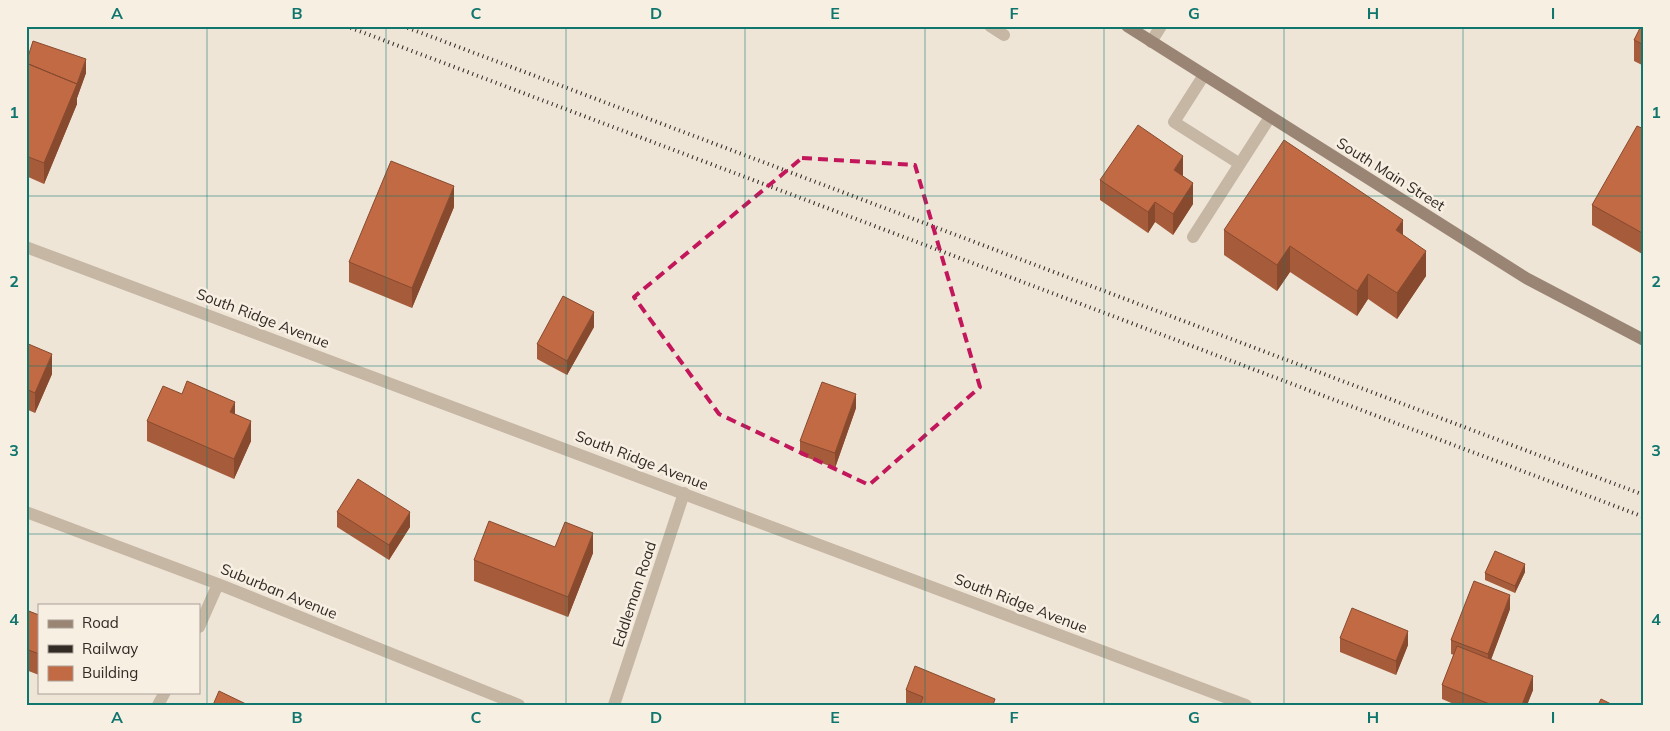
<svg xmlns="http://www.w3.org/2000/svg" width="1670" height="731" font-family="Mulish,sans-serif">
	<rect width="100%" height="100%" fill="#efe5d7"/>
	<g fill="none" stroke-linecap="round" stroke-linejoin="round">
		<path stroke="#c6b6a4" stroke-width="12" d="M990,26L1004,35
			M1204,75L1174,122L1240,164
			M1193,237L1270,117"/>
		<path stroke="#c6b6a4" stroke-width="12" d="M1151,42L1161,26
			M26,512L218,584L519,705
			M199,627L218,584
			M158,705L165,692
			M614,705L684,493"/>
		<path stroke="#c6b6a4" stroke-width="12" d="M26,247L1246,705"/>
		<path stroke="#9a8575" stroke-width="12" d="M1127,26L1526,278L1644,340"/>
		<path stroke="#322a25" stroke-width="4" stroke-dasharray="1 4" stroke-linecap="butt" d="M346,26L1644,517
			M403,26L1644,495"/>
	</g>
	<path fill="#a65b3a" d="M1644,26V66L1634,61V40Z
		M26,61L86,73L77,98V104L44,184L26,176Z
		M1644,129V255L1592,225V205Z
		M1183,177L1193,204L1173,235L1155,222L1148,233L1100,200V180Z
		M454,207L412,308L349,282V262Z
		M1224,230L1403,235L1426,276L1397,319L1368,299L1357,316L1290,272L1277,291L1224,255Z
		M594,327L567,375L537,359V344Z
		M26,343L52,374L35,413L26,409Z
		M182,394L235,414L251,441L234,479L147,441V421Z
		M856,408L835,468L800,455V441Z
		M337,512L410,527L389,560L337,527Z
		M555,547L593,553L568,617L474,581V560Z
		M1525,572L1515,593L1485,580V573Z
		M1510,609L1491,659L1533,690L1527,705H1456L1442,699V685L1454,655L1451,654V640Z
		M26,610L39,615V675L26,670Z
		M1340,638L1408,645L1396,675L1340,652Z
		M906,690L995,705H906Z"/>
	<path fill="#874a2f" d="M86,59V73L77,98V84Z
		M77,84V104L44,184V163Z
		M1183,156V177L1174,170Z
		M1193,183V204L1173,235V214Z
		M454,186V207L412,308V288Z
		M1155,202V222L1148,233V212Z
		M1403,220V245L1396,230Z
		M1290,246V272L1277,291V265Z
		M1426,251V276L1397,319V293Z
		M1368,274V299L1357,316V291Z
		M594,312V327L567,375V361Z
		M52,354V374L35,413V393Z
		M856,394V408L835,468V453Z
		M235,402V422L230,412Z
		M251,421V441L234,479V459Z
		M410,512V527L389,560V545Z
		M593,533V553L568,617V597Z
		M1525,564V572L1515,593V586Z
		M1510,595V609L1488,668V654Z
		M1408,631V645L1396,675V661Z
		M1533,676V690L1527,705H1522Z"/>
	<path fill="#c16a43" stroke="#874a2f" d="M1641,26H1644V45L1634,40Z
		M33,41L86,59L77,84L26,63Z
		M26,63L77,84L44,163L26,156Z
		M1138,125L1183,156L1174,170L1193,183L1173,214L1155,202L1148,212L1100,180Z
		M1637,126L1644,129V234L1592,205Z
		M1284,140L1403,220L1396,230L1426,251L1397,293L1368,274L1357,291L1290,246L1277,265L1224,230Z
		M391,161L454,186L412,288L349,262Z
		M563,296L594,312L567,361L537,344Z
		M26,343L52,354L35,393L26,389Z
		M187,381L235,402L230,412L251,421L234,459L147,421L163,386L182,394Z
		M822,382L856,394L835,453L800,441Z
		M358,479L410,512L389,545L337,512Z
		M489,521L555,547L565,522L593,533L568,597L474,560Z
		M1495,551L1525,564L1515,586L1485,573Z
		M1474,581L1510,595L1488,654L1451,640Z
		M1352,608L1408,631L1396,661L1340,638Z
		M26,610L39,615V654L26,649Z
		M1457,646L1533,676L1522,705H1492L1442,685Z
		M915,666L995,699L993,705H920L923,697L906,690Z
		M219,691L248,705H213Z
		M1601,699L1613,705H1598Z"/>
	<path fill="none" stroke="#c2185b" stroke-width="4" stroke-dasharray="10 6" stroke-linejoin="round" d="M802,158L915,165L980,387L869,485L719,414L634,297Z"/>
	<path fill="none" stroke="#0f766e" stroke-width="1" stroke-opacity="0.55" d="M207,26V705M386,26V705M566,26V705M745,26V705M925,26V705M1104,26V705M1284,26V705M1463,26V705M26,196H1644M26,366H1644M26,534H1644"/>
	<g text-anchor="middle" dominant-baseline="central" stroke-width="5" stroke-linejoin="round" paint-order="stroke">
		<g font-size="15" fill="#322a25" stroke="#f8efe3">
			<text transform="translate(1391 174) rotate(32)">South Main Street</text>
			<text transform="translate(263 318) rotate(21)">South Ridge Avenue</text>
			<text transform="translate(642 460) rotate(21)">South Ridge Avenue</text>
			<text transform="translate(279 591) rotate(22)">Suburban Avenue</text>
			<text transform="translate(634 594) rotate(-72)">Eddleman Road</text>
			<text transform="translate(1021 603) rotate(21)">South Ridge Avenue</text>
		</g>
	</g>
	<rect width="1670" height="731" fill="none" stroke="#f8efe3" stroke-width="55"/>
	<rect x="38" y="604" width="162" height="90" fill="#f8efe3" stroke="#a9a097"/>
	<rect x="48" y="620" width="25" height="8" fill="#9a8575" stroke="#a9a097"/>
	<text x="82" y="628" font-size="15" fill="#322a25">Road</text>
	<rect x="48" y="645" width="25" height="8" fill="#322a25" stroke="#a9a097"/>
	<text x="82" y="654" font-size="15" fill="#322a25">Railway</text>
	<rect x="48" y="666" width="25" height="15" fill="#c16a43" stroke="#a9a097"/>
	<text x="82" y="678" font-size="15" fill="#322a25">Building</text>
	<rect x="28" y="28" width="1614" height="676" fill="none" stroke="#0f766e" stroke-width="2"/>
	<g font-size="16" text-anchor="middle" font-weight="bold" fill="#0f766e">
		<text x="117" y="19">A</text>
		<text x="297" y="19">B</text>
		<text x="476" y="19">C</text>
		<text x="656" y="19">D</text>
		<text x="835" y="19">E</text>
		<text x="1014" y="19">F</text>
		<text x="1194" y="19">G</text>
		<text x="1373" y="19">H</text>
		<text x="1553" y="19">I</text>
		<text x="14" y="118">1</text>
		<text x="1656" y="118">1</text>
		<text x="14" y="287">2</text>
		<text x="1656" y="287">2</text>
		<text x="14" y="456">3</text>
		<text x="1656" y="456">3</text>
		<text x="14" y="625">4</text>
		<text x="1656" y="625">4</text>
		<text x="117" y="723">A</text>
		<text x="297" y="723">B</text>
		<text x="476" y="723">C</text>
		<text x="656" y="723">D</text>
		<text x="835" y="723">E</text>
		<text x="1014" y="723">F</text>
		<text x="1194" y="723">G</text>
		<text x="1373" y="723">H</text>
		<text x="1553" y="723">I</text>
	</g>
</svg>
